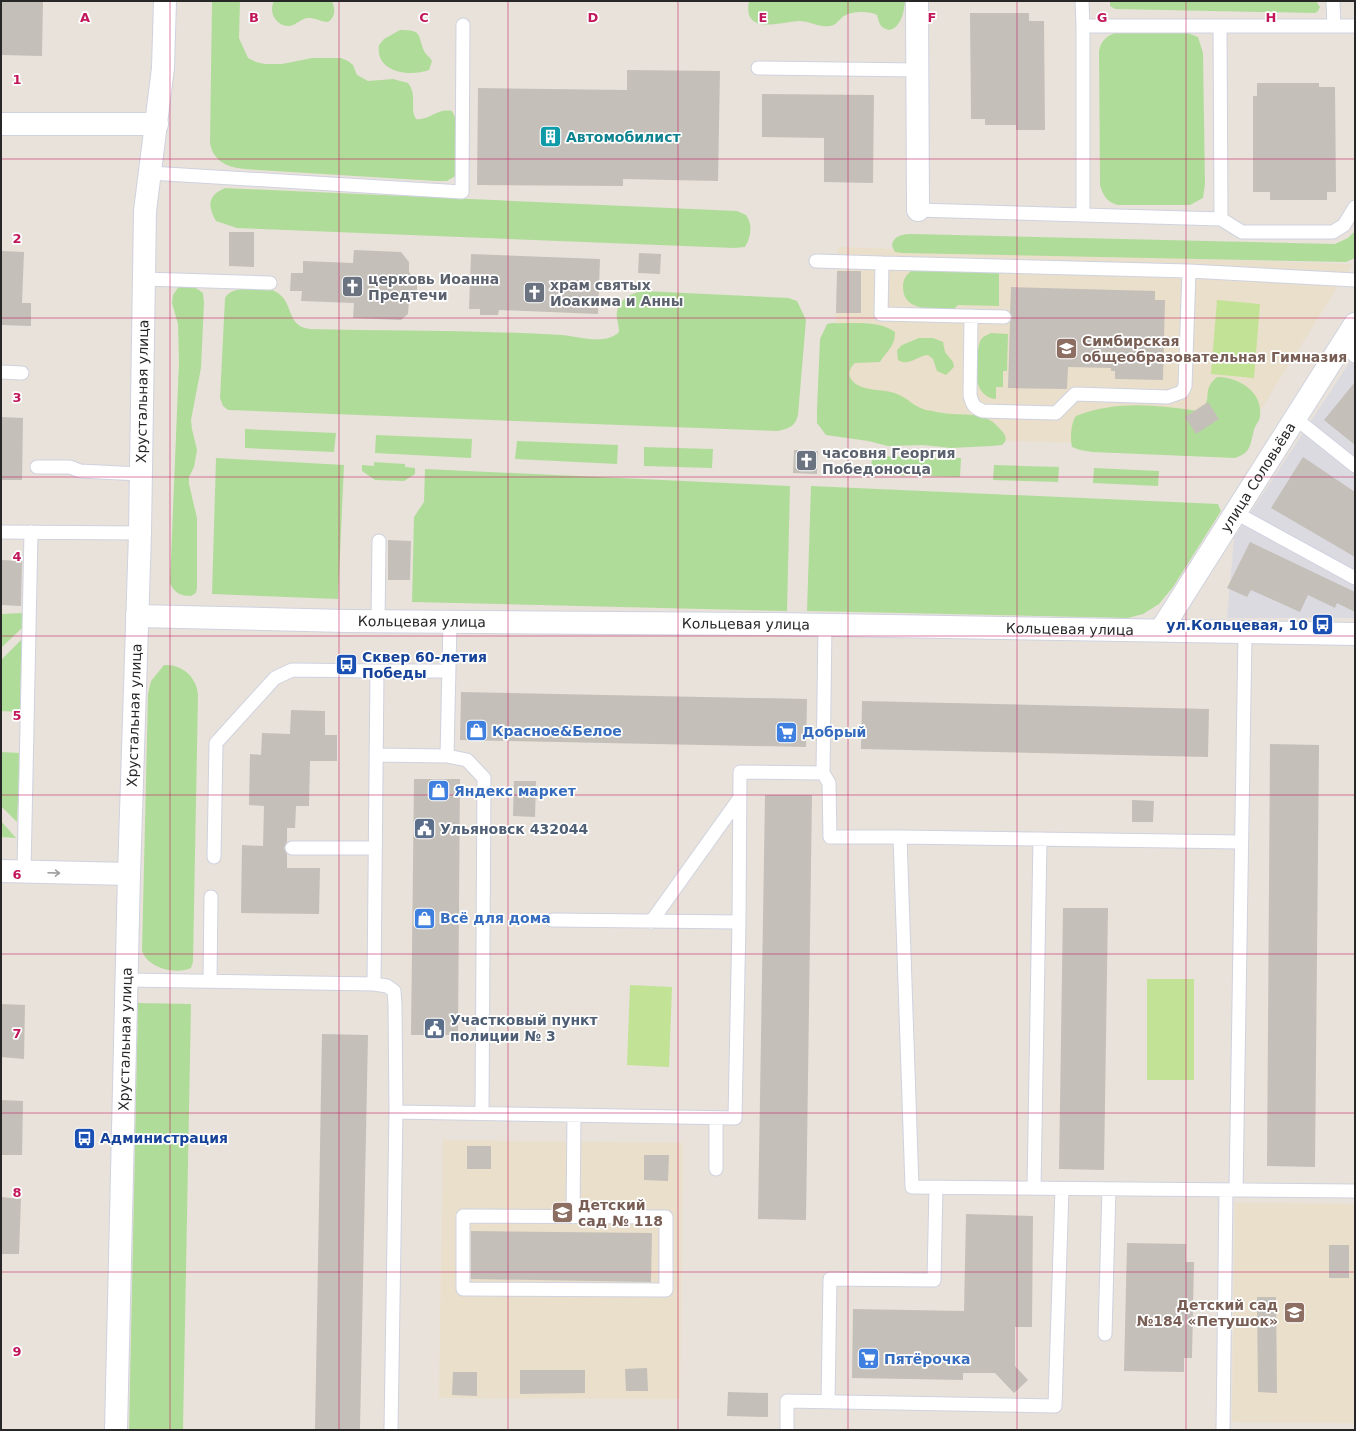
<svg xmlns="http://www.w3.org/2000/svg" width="1356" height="1431" font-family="'DejaVu Sans',sans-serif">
	<rect width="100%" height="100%" fill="#e9e2da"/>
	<path fill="#dcdae1" d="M1355,354V618H1227L1234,538Z"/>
	<path fill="#eadfca" d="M838,247L1352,264L1236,449L832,434Z
		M443,1140L683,1143L680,1399L439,1398Z
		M1235,1203L1355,1204V1423L1232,1422Z"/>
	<path fill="#b0dc9a" d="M212,1H240L239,38L248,58L256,62L265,64H282L312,58H341L348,61L353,65L357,75L368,81L393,79L408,83C418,96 409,108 416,119C429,121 437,108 452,111L455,117L457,175L447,181H436L244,169C227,167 213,161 210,143Z
		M274,1H332C335,9 336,17 328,22C321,22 316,18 310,18C302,17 297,25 289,26C276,26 268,12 274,1Z
		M749,1H905C904,12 901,28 889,30C880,28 879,23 877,15C870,11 852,11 844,16C839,19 837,25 830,26C820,28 810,21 799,21C781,22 742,36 749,1Z
		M1110,1H1316L1320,7L1318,11L1315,13L1115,9L1110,6Z
		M400,30C423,30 417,34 424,51C426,55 430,57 432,61L429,70C410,77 375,73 379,45L384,39Z
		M1119,32H1185L1198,37L1203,53L1205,184L1203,198L1190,205H1118C1107,202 1103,196 1100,185L1099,52C1100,41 1108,34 1119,32Z
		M225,188L737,211L746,215C753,224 751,237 745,247L734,248L237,228L216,221C207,206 208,195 225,188Z
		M1355,231V258L1346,262L902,253L895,252L892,246C893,235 904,234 913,234L1335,244L1348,238Z
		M914,269L999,270V306L958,305L954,309C936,309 903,313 903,287C903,278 907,274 914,269Z
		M179,286H193L203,293L204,303L201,368L191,420L192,429L197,450L194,467L189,477V484L197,518V588L196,593L191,596C181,596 174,593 170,583L179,362L178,324L172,303L173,295Z
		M265,288C299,295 281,325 310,329C393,331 477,330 561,335C579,336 605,346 619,332C619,327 618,323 617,319C615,302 628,294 643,291L788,298L797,301L806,320L798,415C795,427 789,428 778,431L228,410L223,406L220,398L225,298C232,286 252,289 265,288Z
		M832,323C852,324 879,320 895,332C896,345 886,352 880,362L855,363C851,367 848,371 850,377C857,393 884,388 897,394C908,398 914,407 926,410C934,411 945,414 953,414C972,415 987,413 1000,429C1004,433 1007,437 1005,442L1002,445L992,446L951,448L923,445L888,446L868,441L826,435L817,423V409L820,339L827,324Z
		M991,333L1008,334L1007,371H1003V387H996V399C970,396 975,360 980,341L983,337Z
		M919,338H933L943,342L945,352L953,362L954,367L946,375L937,371L933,359L928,355C916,356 909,367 898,360L897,350L902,345Z
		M1217,377C1238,377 1263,391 1260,416C1260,421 1255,425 1254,430C1250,445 1251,453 1235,458L1092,452L1080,450L1072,447C1070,439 1071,422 1076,416C1116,400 1157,405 1198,411C1216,400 1199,392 1217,377Z
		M245,429L336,433L334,452L245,448Z
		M376,435L472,439L471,458L375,453Z
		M517,441L618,445L617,464L515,459Z
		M644,447L713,449L712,468L644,466Z
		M872,456L961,458L960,477L871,475Z
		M216,458L344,465L338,599L212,594Z
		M374,462L405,464V467L415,468V474L404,481L375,480L362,471V465L374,466Z
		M994,465L1059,467L1058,482L993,480Z
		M1094,468L1159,471L1158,486L1093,483Z
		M425,469L790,486L787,611L412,602L414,517L424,502Z
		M811,486L1218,504L1221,511L1173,587L1159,604L1143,614L1128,618L807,611Z
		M23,613V627L1,648V614Z
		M22,639L20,712L1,711V660Z
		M164,665C182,664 197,677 198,695L193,962L191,968C175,975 148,968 142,951L148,694L151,681Z
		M1,752L20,753L17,822L1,806Z
		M1,821L16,838L1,837Z
		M138,1003L191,1004L183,1430H129Z"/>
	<path fill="#c2e296" d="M1217,300L1260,304L1254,378L1211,374Z
		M1147,979H1194V1080H1147Z
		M630,985L672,987L669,1067L627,1065Z"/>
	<path fill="#c4bfb9" d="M1,1H43L42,56L1,55Z
		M970,13H1029V21H1044L1045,130H1016V125H985V119H971Z
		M627,70L720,71L718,181L623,179V186L477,185L478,88L627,90Z
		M1257,83H1319V87H1335L1336,192H1327V200H1270V192H1253V96H1257Z
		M762,94L874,95L873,183L824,182V138L762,137Z
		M229,232H254V267L229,266Z
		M354,250L401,252L409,262V272L417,281V293L409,300L408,314L401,320L353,318L354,303L301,301L302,291H290L291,273H303V261L353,263Z
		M2,251L24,252L22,303H31V326L1,325Z
		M639,253L661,254L660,274L638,273Z
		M471,254L600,259L598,314L499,310L498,315H480V309H469Z
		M837,271H861V313H836Z
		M1011,287L1155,291V300H1165L1163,380L1115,379V371H1111V368L1068,367L1067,389L1008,388L1010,322L1012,317L1010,312Z
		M1355,382V445L1324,420Z
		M1208,402L1219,419L1196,434L1185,417Z
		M1,417L23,418L22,480H1Z
		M794,450L818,451L817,474L793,473Z
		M1303,457L1355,492V557L1271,508Z
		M388,540L411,541L410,580H388Z
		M1250,542L1355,592V612L1337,603L1335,608L1308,595L1300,612L1251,590L1247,597L1227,588Z
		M1,560L22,561L21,606L1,605Z
		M461,692L807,699L806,747L460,740Z
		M862,701L1209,709L1208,757L861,749Z
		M291,710L325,711V735H337V761H310L309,806H296L295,828H287V842L284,848L287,854V868H320L319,914L241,913L242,845L263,846L264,806L249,805L250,754L261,755L262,733L290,734Z
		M1270,744L1319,745L1315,1167L1267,1166Z
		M414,779H460L458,1035H411Z
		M514,781H536L535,817L513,816Z
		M765,795H812L806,1220L758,1219Z
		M1132,800L1154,801L1153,822H1132Z
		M1063,908H1108L1104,1170L1059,1169Z
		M1,1004L25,1005L24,1059L1,1057Z
		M322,1034L368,1035L360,1430H315Z
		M1,1100L23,1101L22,1155H1Z
		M467,1146H491V1169H467Z
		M644,1155H669L668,1181L644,1180Z
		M1,1197L21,1199L19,1254H1Z
		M966,1214L1033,1216L1032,1327H1015V1366L1028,1380L1014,1393L995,1373H963V1380L852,1378L853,1309L964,1311Z
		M471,1231L652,1233L651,1282L471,1279Z
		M1127,1243L1186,1244V1262H1194L1192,1358H1184V1372L1124,1371Z
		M1329,1245H1349V1278H1329Z
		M1257,1297H1276L1277,1393L1258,1392Z
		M647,1368L648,1391H626L625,1369Z
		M520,1370H585V1393L520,1394Z
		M453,1372H477V1396L452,1395Z
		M728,1392L768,1393V1417L727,1416Z"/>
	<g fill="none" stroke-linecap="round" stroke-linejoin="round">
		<defs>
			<path id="lane" d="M1082,1L1083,26H1355
				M1333,1L1334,26
				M758,68L917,70
				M150,173L462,192L463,25
				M918,210L1083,215V26
				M1083,215L1221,219L1220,26
				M1221,219L1242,232H1333L1344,225L1355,207
				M816,261L882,263L881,314L1004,317
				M882,263L1189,271
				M144,279L270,283
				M971,316L970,395C972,404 974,408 983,411L1056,413L1075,394L1168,397L1182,392L1185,386L1189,271L1355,280
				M1342,345L1355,356
				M1,372L22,373
				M1295,418L1355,466
				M37,467H70L80,471L140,474
				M1236,513L1355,578
				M1,532L140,533
				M378,622L379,541
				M825,625L823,773L829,783L830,837H900L912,1187L1355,1191
				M376,755L447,756L467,760L484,778L482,1113
				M447,756L450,622
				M900,837L1240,842
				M292,848H375
				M214,857L216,743L275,678L292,670L377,671
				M24,871L31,532
				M552,920L739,922
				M651,922L739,799
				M126,980L374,984L377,671H449
				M210,981L211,897
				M374,984L387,986L394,991L395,1005L396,1112L391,1430
				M396,1112L735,1118L739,922L740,772L823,773
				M716,1169V1118
				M1034,1188L1040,839
				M1236,1190L1245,633
				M463,1216L666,1217V1290L463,1289Z
				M573,1217L574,1115
				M1105,1334L1109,1189
				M828,1402L830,1279L934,1280L936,1187
				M787,1430V1401L1055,1406L1062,1189
				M1223,1430L1226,1190"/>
			<g id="street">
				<path d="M917,1L918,210"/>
				<path id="s1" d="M1161,630L1355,324"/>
				<path d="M1,871L129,874"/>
			</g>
			<g id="secondary">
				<path d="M1,124H157"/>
				<path id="s2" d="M137,616L345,621L775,624L1355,634"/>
				<path id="s3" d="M116,1430L129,874L140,533L145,211L163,68L165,1"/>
			</g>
		</defs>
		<use href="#lane" stroke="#cfd2df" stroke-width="15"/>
		<use href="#street" stroke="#cfd2df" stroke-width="24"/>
		<use href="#secondary" stroke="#cfd2df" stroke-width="24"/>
		<use href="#lane" stroke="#fff" stroke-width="13"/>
		<use href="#street" stroke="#fff" stroke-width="22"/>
		<use href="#secondary" stroke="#fff" stroke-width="22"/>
	</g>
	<defs><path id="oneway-shaft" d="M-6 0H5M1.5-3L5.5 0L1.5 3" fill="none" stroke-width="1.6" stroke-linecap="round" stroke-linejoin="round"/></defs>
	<use stroke="#9e9e9e" href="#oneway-shaft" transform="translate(54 873) rotate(2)"/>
	<path fill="none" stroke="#c2185b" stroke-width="1" stroke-opacity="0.55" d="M170,1V1430M339,1V1430M508,1V1430M678,1V1430M848,1V1430M1017,1V1430M1186,1V1430M1,159H1355M1,318H1355M1,477H1355M1,636H1355M1,795H1355M1,954H1355M1,1113H1355M1,1272H1355"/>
	<defs>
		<symbol id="building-square" viewBox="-11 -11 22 22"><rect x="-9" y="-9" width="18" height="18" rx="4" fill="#0f9aa8" stroke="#fff"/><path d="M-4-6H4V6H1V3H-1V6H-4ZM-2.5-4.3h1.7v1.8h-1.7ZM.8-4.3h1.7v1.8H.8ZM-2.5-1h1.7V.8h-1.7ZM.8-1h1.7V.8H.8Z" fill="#fff"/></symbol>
		<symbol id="church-square" viewBox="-11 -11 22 22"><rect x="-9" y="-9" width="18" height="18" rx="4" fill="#6b7280" stroke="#fff"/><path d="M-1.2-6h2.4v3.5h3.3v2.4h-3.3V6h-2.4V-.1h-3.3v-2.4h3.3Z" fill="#fff"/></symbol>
		<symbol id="school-square" viewBox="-11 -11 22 22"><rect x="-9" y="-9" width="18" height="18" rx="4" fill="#8d6e63" stroke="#fff"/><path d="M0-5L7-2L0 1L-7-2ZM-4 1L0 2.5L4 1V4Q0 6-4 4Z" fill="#fff"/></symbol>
		<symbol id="bus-square" viewBox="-11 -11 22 22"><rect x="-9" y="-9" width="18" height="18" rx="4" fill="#1a4fb4" stroke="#fff"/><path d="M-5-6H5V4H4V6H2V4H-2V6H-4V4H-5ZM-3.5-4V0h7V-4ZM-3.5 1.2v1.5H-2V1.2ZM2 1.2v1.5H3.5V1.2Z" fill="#fff"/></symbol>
		<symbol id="shop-square" viewBox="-11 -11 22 22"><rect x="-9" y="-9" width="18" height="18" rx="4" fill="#3f7fe0" stroke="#fff"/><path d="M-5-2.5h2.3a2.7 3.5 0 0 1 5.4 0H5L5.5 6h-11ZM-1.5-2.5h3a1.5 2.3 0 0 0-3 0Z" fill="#fff"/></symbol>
		<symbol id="supermarket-square" viewBox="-11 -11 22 22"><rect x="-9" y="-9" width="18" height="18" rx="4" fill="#3f7fe0" stroke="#fff"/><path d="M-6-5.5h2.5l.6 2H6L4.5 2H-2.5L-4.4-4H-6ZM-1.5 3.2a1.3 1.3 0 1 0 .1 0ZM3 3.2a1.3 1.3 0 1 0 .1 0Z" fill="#fff"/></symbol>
		<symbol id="civic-square" viewBox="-11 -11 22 22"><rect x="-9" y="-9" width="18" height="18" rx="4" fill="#5c6f8a" stroke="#fff"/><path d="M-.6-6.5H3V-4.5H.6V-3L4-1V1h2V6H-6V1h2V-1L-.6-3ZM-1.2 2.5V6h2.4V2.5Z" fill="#fff"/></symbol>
	</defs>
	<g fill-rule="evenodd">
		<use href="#building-square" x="538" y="124" width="25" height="25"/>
		<use href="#church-square" x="340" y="274" width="25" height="25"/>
		<use href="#church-square" x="522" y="280" width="25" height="25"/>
		<use href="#school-square" x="1054" y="336" width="25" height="25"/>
		<use href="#church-square" x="794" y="448" width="25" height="25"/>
		<use href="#bus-square" x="1310" y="612" width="25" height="25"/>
		<use href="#bus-square" x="334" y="652" width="25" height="25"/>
		<use href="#shop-square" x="464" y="718" width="25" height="25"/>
		<use href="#supermarket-square" x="774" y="720" width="25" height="25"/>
		<use href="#shop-square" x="426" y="778" width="25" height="25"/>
		<use href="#civic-square" x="412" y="816" width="25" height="25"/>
		<use href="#shop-square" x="412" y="906" width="25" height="25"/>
		<use href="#civic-square" x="422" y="1016" width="25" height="25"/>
		<use href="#bus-square" x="72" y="1126" width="25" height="25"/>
		<use href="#school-square" x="550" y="1200" width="25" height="25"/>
		<use href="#school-square" x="1282" y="1300" width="25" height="25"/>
		<use href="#supermarket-square" x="856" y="1346" width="25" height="25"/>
	</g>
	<g text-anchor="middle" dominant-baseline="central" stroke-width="3.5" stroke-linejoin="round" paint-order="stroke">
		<g font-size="14" font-weight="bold" fill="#0d838f" stroke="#fff" text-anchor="start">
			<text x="566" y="137">Автомобилист</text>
		</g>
		<g font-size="14" font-weight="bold" fill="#5b616d" stroke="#fff" text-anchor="start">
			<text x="368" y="279">церковь Иоанна<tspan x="368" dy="16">Предтечи</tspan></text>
			<text x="550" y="285">храм святых<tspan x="550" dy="16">Иоакима и Анны</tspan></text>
			<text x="822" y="453">часовня Георгия<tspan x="822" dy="16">Победоносца</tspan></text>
		</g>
		<g font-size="14" font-weight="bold" fill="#785e54" stroke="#fff" text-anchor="start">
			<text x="1082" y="341">Симбирская<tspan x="1082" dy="16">общеобразовательная Гимназия</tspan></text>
			<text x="578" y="1205">Детский<tspan x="578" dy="16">сад № 118</tspan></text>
			<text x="1278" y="1305" text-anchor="end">Детский сад<tspan x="1278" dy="16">№184 «Петушок»</tspan></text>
		</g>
		<g font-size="14" fill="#272727" stroke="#fff">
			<text stroke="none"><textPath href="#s3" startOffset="1039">Хрустальная улица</textPath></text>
			<text stroke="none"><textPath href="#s1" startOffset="181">улица Соловьёва</textPath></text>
			<text stroke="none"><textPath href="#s2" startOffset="285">Кольцевая улица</textPath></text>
			<text stroke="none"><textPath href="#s2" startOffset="609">Кольцевая улица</textPath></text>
			<text stroke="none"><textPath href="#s2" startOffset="933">Кольцевая улица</textPath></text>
			<text stroke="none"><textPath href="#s3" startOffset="715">Хрустальная улица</textPath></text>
			<text stroke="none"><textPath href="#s3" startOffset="391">Хрустальная улица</textPath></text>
		</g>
		<g font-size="14" font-weight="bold" fill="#164399" stroke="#fff" text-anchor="start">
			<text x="1308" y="625" text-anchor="end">ул.Кольцевая, 10</text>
			<text x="362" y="657">Сквер 60-летия<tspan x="362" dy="16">Победы</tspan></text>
			<text x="100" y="1138">Администрация</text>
		</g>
		<g font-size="14" font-weight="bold" fill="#366cbe" stroke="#fff" text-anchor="start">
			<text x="492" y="731">Красное&amp;Белое</text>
			<text x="802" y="732">Добрый</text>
			<text x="454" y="791">Яндекс маркет</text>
			<text x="440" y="918">Всё для дома</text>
			<text x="884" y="1359">Пятёрочка</text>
		</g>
		<g font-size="14" font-weight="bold" fill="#4e5e75" stroke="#fff" text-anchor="start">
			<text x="440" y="829">Ульяновск 432044</text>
			<text x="450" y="1020">Участковый пункт<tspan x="450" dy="16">полиции № 3</tspan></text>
		</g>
	</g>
	<g font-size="13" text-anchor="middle" font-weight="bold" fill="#c2185b" stroke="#fff" stroke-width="3.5" stroke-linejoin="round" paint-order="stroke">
		<text x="85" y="22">A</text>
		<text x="254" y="22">B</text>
		<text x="424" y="22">C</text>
		<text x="593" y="22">D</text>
		<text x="763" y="22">E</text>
		<text x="932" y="22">F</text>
		<text x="1102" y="22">G</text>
		<text x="1271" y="22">H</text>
		<text x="17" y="84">1</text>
		<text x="17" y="243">2</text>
		<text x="17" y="402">3</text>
		<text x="17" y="561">4</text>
		<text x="17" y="720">5</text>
		<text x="17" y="879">6</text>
		<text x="17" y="1038">7</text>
		<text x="17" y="1197">8</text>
		<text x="17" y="1356">9</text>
	</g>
	<rect width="1356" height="1431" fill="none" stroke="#272727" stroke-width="4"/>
</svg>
